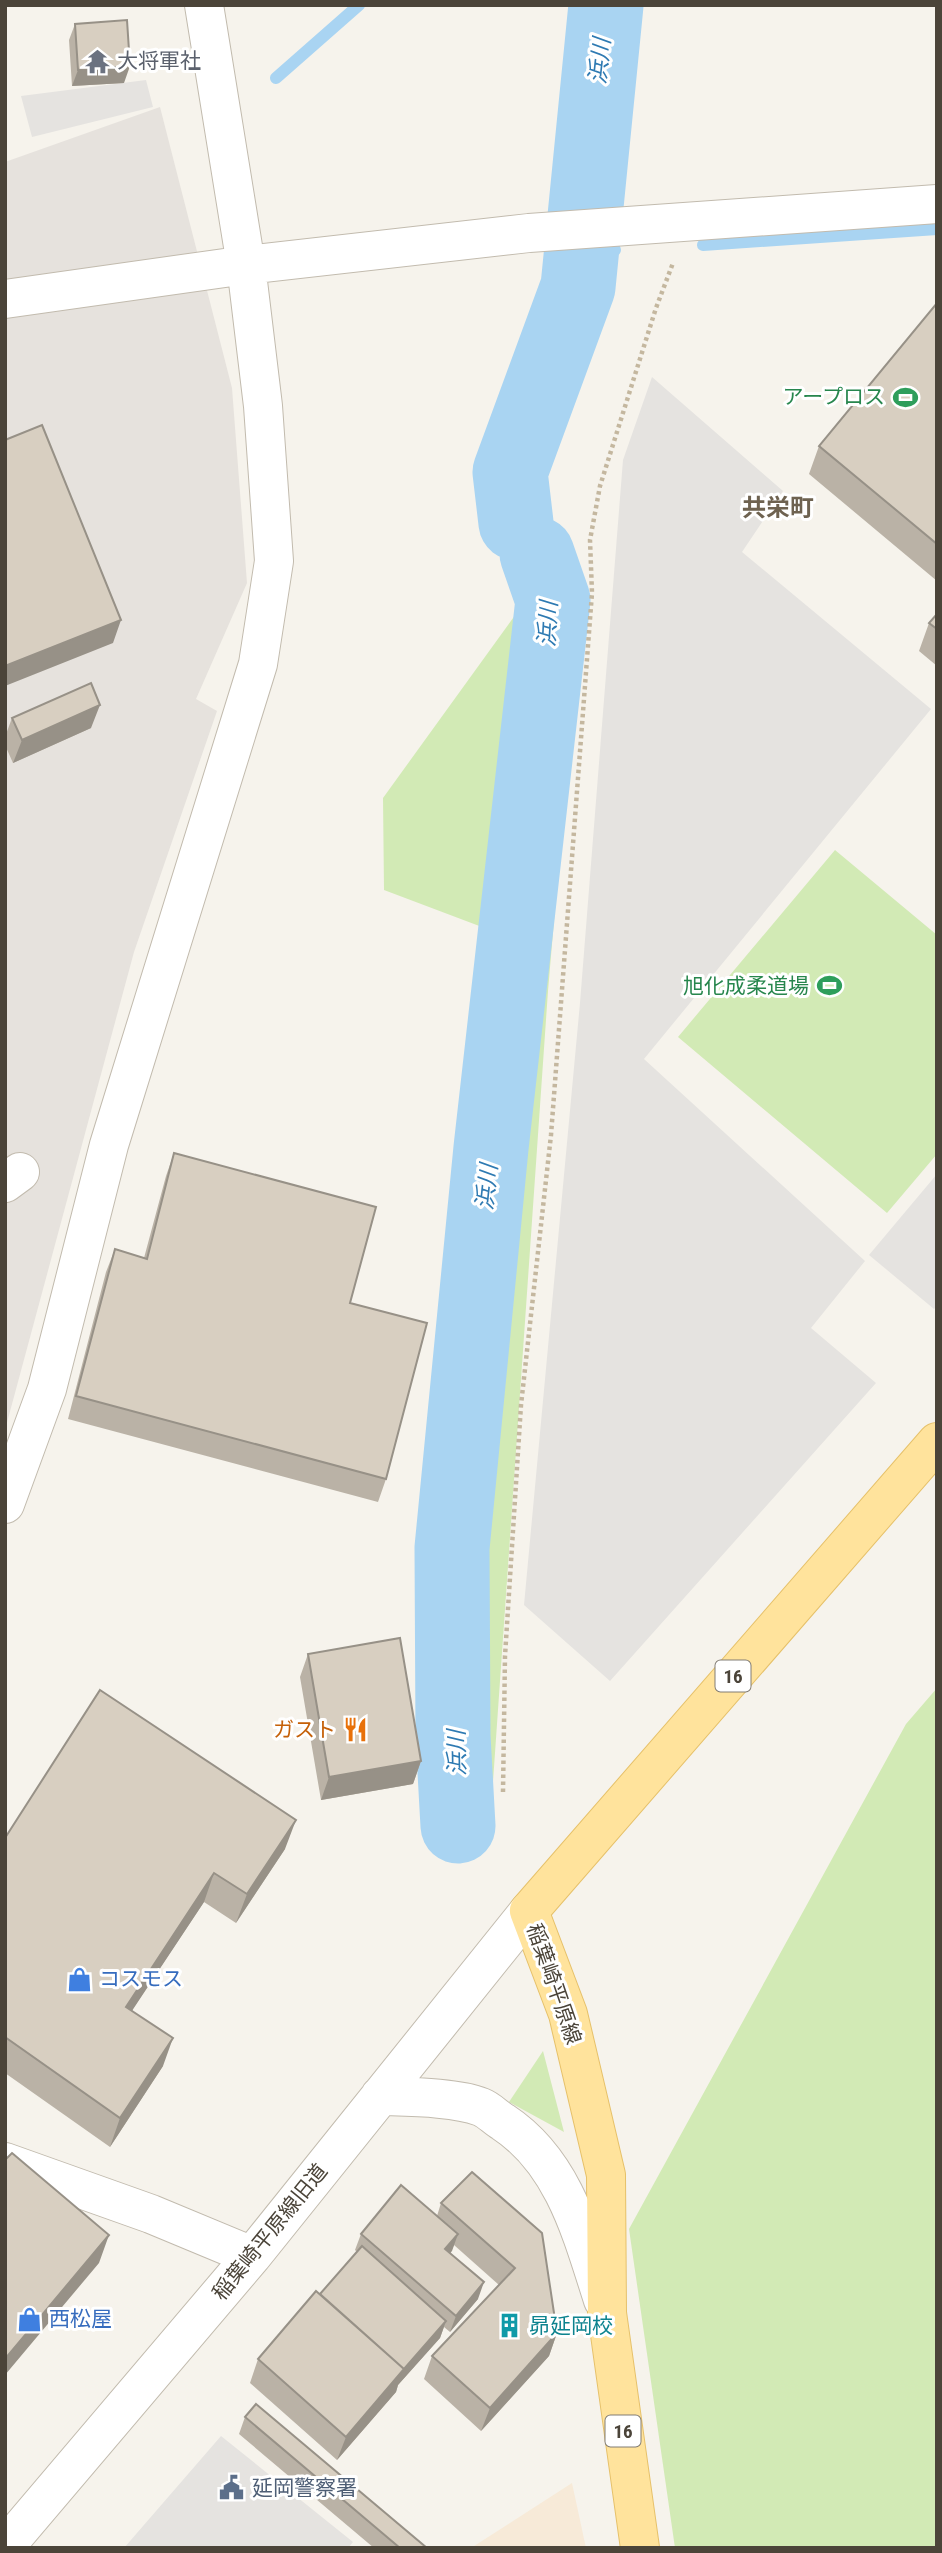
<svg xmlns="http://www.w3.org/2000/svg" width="942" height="2553" font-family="'Roboto Condensed','Noto Sans JP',sans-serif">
	<rect width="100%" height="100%" fill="#f6f3ec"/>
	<path fill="#f7ead8" d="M572,2483L586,2548H471Z"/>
	<path fill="#e6e2dd" d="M160,107L232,388L247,583L196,699L217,711L134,952L5,1430V162Z"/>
	<path fill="#d2eab5" d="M544,268L615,282L563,433L542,440L538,511L511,539L494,495Z
		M555,560L582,592L548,991L492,1796L468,1815L444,1642L461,1283L482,927L384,890L383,798Z
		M835,850L937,935V1154L887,1213L678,1037Z
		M937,1688V2548H675L629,2229L906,1724Z
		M543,2051L564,2132L509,2102Z"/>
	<path fill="#e5e3e0" d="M146,80L153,107L32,137L21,96Z
		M652,377L783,491L742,552L931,709L644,1059L865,1261L811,1328L876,1383L610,1681L524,1605L580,1003L623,460Z
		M937,1174V1306L934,1309L869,1255Z
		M221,2436L353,2542L348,2548H124Z"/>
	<path fill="#a9d4f2" d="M579,5H614L588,188H563Z"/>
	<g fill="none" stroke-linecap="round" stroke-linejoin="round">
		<path stroke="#a9d4f2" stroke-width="12" d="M276,78L359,5
			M703,245L937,229
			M581,252L615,250"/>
		<path stroke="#a9d4f2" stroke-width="75" d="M516,523L510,472L578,287L606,5
			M458,1826L453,1736L452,1548L491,1148L553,600L537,554"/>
		<defs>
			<path id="minor" d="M5,299L246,265L529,233L937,204
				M5,1183L20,1172
				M5,1504L47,1389L109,1145L258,664L274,561L263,406L246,265L204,5
				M380,2096C408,2097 456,2097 481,2107C489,2110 496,2118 503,2122C564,2162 582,2235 603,2300
				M5,2162L151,2214L252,2256
				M5,2547L252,2256L529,1911"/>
			<path id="major" d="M640,2548L607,2313L606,2175L568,2014L529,1911L937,1442"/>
		</defs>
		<use href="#minor" stroke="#c2bbae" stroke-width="40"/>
		<use href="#major" stroke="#e6c16a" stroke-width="40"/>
		<path stroke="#c4b79f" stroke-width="4.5" stroke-dasharray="3.5 3.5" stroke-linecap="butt" d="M503,1792L505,1656L521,1405L551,1135L592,593L590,540L600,486L656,308L673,263"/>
		<use href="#minor" stroke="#fff" stroke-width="38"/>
		<use href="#major" stroke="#ffe39c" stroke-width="38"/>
	</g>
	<path fill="#bab2a6" d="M75,24L124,83L72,86L69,40Z
		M937,303V581L809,474L819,446Z
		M937,614V666L919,651L929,623Z
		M12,718L91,728L13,763L5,745V737Z
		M174,1153L350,1303L386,1479L378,1502L68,1419L106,1272L115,1249L144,1258L166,1176Z
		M308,1654L421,1761L413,1784L321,1800L300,1677Z
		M5,1838L285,1849L236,1923L204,1902L132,2010L163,2066L110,2147L5,2073Z
		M472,2172L557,2333L549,2356L481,2431L424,2379L432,2356L499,2285L454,2245L450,2253L478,2299L450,2332L444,2327L440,2338L398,2385L396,2392L337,2460L250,2383L258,2359L320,2294L357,2252L355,2250L361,2234L437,2216L441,2203Z
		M245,2417L427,2548H374L239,2434Z"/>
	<path fill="#979187" d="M130,66L124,83L72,86L78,70Z
		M121,620L113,643L5,686V666Z
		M100,705L91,728L13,763L22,740Z
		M421,1761L413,1784L321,1800L329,1777Z
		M296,1820L285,1849L236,1923L247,1894Z
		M214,1873L204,1902L116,2035L126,2007Z
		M173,2038L163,2066L110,2147L120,2118Z
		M458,2234L452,2251L439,2266L445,2249Z
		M109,2235L99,2263L5,2375V2359Z
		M484,2282L478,2299L450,2332L456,2316Z
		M446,2321L440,2338L398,2385L396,2392L337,2460L346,2437Z
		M557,2333L549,2356L481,2431L490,2408Z"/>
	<path fill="#d8cfc1" stroke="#979187" stroke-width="2" d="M127,20L130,66L78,70L75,24Z
		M937,303V544L819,446Z
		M42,425L121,620L5,666V440Z
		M937,614V629L929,623Z
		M91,683L100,705L22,740L12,718Z
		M174,1153L376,1207L350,1303L427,1323L386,1479L76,1396L115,1249L147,1259Z
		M400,1638L421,1761L329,1777L308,1654Z
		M100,1690L296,1820L247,1894L214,1873L126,2007L173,2038L120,2118L5,2037V1838Z
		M12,2153L109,2235L5,2359V2160Z
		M472,2172L542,2233L557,2333L490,2408L432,2356L515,2268L441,2203Z
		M401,2185L458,2234L445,2249L484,2282L456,2316L361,2234Z
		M362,2246L446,2321L404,2369L320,2294Z
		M316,2291L404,2369L346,2437L258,2359Z
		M256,2404L427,2548H400L245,2417Z"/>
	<defs>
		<symbol id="temple-bare" viewBox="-9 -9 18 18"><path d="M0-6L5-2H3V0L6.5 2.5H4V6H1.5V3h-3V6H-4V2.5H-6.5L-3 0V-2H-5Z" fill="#6b7280" stroke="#fff" stroke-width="2.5" paint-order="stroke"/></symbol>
		<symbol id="stadium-bare" viewBox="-9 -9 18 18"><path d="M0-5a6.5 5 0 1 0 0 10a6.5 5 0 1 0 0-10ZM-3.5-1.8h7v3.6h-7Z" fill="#2e9e5b" stroke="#fff" stroke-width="2.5" paint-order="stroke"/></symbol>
		<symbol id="restaurant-bare" viewBox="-9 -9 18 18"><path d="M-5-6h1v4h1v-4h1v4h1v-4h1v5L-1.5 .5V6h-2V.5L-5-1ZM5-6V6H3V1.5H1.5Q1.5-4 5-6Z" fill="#e8710a" stroke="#fff" stroke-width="2.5" paint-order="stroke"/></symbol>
		<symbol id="shop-bare" viewBox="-9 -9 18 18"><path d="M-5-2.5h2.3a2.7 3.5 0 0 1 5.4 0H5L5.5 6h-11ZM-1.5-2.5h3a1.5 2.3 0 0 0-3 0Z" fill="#3f7fe0" stroke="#fff" stroke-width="2.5" paint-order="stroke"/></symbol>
		<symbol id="building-bare" viewBox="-9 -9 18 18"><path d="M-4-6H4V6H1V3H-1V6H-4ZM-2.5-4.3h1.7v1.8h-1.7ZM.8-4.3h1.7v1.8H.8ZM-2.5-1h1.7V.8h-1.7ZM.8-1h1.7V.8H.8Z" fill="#0f9aa8" stroke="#fff" stroke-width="2.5" paint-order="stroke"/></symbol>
		<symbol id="civic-bare" viewBox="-9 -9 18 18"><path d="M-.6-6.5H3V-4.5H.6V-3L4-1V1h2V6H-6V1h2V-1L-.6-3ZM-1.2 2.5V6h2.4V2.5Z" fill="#5c6f8a" stroke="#fff" stroke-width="2.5" paint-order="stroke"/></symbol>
	</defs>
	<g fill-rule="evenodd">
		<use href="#temple-bare" x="80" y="44" width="35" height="35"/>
		<use href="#stadium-bare" x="888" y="380" width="35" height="35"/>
		<use href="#stadium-bare" x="812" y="968" width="35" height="35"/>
		<use href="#restaurant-bare" x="338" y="1712" width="35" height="35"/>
		<use href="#shop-bare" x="62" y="1962" width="35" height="35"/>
		<use href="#shop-bare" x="12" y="2302" width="35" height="35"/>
		<use href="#building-bare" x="492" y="2308" width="35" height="35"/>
		<use href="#civic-bare" x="214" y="2470" width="35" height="35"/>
	</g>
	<g text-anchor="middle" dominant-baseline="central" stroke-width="6" stroke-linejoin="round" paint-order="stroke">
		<g fill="#fff" stroke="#817c74" stroke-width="2">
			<rect x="715.5" y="1660.5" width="35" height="31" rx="5"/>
			<rect x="605.5" y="2415.5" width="35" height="31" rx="5"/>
		</g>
		<g font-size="19" font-weight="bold" fill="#4b4439">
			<text x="733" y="1676">16</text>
			<text x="623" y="2431">16</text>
		</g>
		<g font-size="21" fill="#5b616d" stroke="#fff" text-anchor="start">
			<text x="117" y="61">大将軍社</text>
		</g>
		<g font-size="21" fill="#27864d" stroke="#fff" text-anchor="end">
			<text x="885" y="397">アープロス</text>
			<text x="809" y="986">旭化成柔道場</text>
		</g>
		<g font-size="21" fill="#c56008" stroke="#fff" text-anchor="end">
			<text x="336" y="1730">ガスト</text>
		</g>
		<g font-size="21" fill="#366cbe" stroke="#fff" text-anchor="start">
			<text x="99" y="1979">コスモス</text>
			<text x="49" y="2319">西松屋</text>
		</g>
		<g font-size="21" fill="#4b4439" stroke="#fff">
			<text transform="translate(554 1984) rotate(71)">稲葉崎平原線</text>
			<text transform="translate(270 2232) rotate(-51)">稲葉崎平原線旧道</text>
		</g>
		<g font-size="21" fill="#0d838f" stroke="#fff" text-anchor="start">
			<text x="529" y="2326">昴延岡校</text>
		</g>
		<g font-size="21" fill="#4e5e75" stroke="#fff" text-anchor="start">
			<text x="252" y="2488">延岡警察署</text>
		</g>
		<g font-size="23" font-style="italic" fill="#2e7ab2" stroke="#fff">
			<text transform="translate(600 61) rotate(-84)">浜川</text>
			<text transform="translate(548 624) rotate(-87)">浜川</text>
			<text transform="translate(487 1187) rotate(-84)">浜川</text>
			<text transform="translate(457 1753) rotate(-91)">浜川</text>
		</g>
		<g font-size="24" font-weight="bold" fill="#6e6250" stroke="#fff">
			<text x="778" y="508">共栄町</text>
		</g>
	</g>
	<rect width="942" height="2553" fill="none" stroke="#4b4439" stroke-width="14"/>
</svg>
